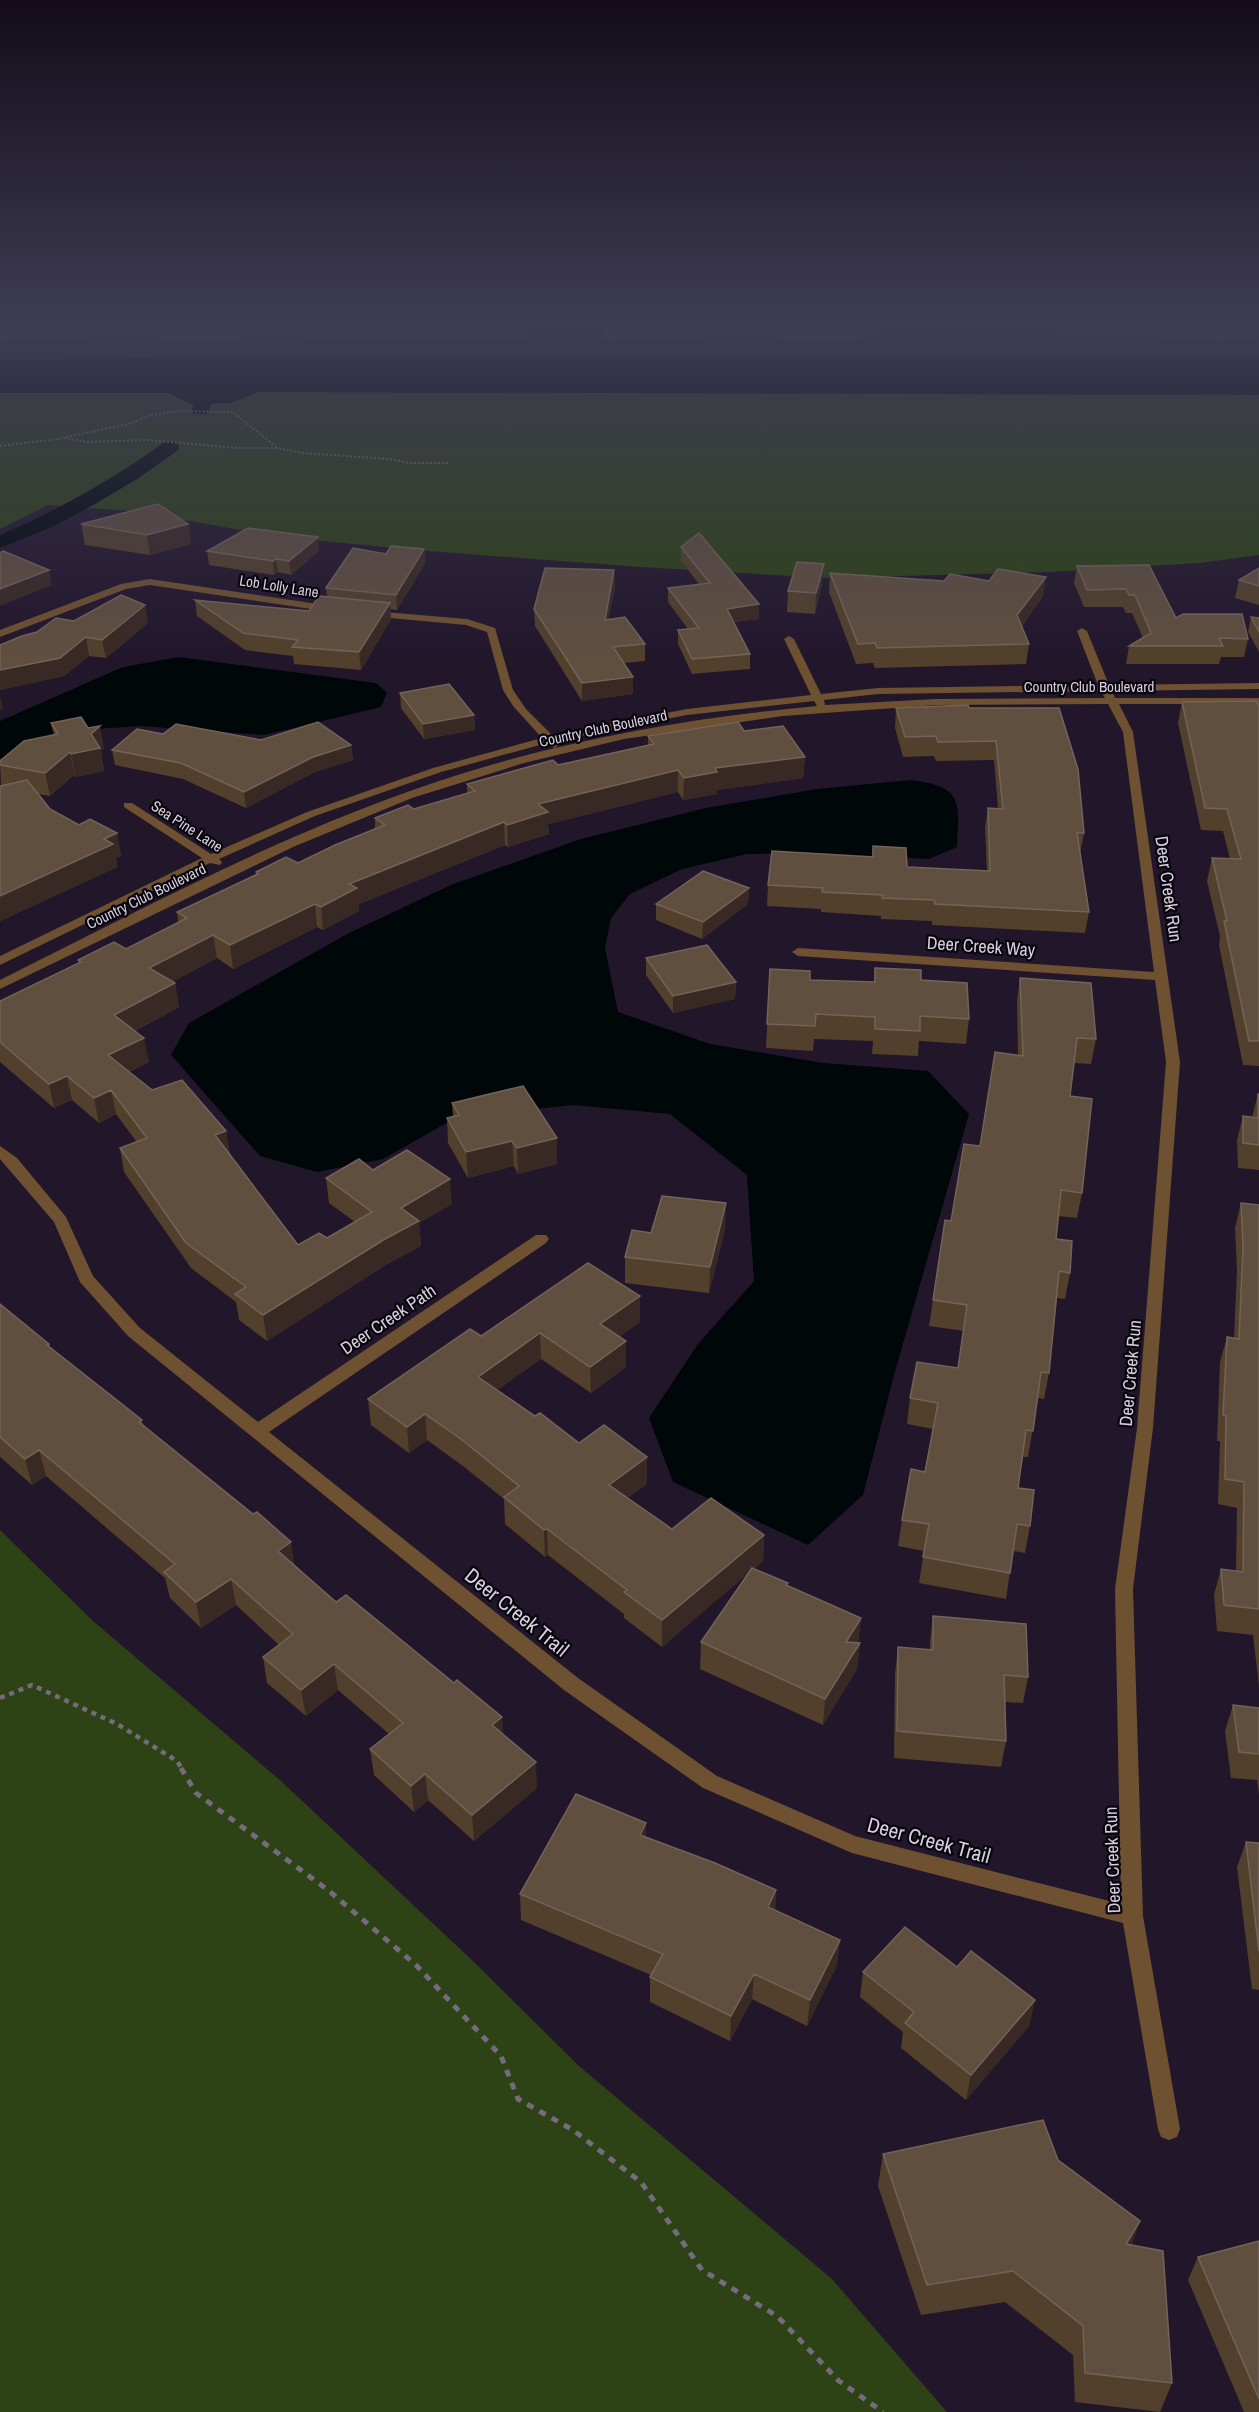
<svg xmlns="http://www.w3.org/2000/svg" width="1259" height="2412" font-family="'Archivo Narrow',sans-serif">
	<rect width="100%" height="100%" fill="#22162b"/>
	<path fill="#2d4215" d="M259,392L1259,395V555L1200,563L1048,572L827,578L640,567L403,549L275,536L133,511L49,505L0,529V393H168L191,404L230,403Z
		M0,1530L93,1621L281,1781L473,1961L579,2066L832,2279L947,2412H0Z"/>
	<path fill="#000709" d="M191,358H1259V395L259,392L230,403L191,404L168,393H0V360Z
		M179,657L376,683L387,693L381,707L264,735L141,726L78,730L43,738L0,759V721L123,667Z
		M911,780C964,787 959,801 957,847L929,859L821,853L747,854L682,869L630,894L611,918L605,948L618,1012L710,1044L823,1063L928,1071L969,1114L894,1375L863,1495L808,1545L673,1482L649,1418L698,1344L754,1281L747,1175L670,1114L574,1105L457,1117L383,1159L317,1172L260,1156L171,1055L189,1023L347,934L453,884L581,839L706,808L817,789Z"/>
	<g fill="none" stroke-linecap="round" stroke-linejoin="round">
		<path fill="#000709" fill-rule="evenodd" d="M215,374L221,375L224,379L209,410L206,414H194L191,410L206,379L209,375Z
			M170,441L177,443L179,447L177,451L137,479L95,504L52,527L0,548V535C58,510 112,480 163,443Z"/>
		<path stroke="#756b7d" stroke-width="2" stroke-dasharray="2 2" stroke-linecap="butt" d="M66,437L128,424L152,415L178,411L233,412L276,447
			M0,446L65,438L87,442L148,440L236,448H277L302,453L390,459L408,463H450"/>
		<path stroke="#756b7d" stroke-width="4.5" stroke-dasharray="5 5" stroke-linecap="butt" d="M0,1698L32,1685L117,1724L177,1761L182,1769"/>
		<path stroke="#756b7d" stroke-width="5" stroke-dasharray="7 7" stroke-linecap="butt" d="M181,1768L196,1793L328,1890L416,1965L501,2056L518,2099L573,2130L641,2182L702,2270L777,2316L839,2381L883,2412"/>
		<path fill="#6e5131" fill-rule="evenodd" d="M150,579L331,606L336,609L331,612L150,585L126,589L0,637V630L121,584Z
			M372,611L467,619L495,628L513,690L526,709L552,735L687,709L811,695L784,639L789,636L794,639L821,694L878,688L1098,685L1077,631L1082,628L1087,631L1109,685L1259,683V689L1112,691L1115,698H1259V704H1119L1133,732L1180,1062L1153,1428L1133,1589L1143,1916L1180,2129L1177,2137L1169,2140L1161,2137L1158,2129L1123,1923L852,1853L703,1788L564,1690L128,1336L80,1282L54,1222L0,1159V1146L17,1158L66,1217L93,1276L140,1328L258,1422L536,1235H546L549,1239L546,1243L269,1432L578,1678L717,1776L855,1836L1121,1904L1115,1589L1137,1428L1166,1062L1155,980L798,956L792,952L798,948L1154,972L1123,732L1108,704L936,705L783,716L624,739L524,763L412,798L293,847L0,989V980C152,904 304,822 467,772C581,737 698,717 817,706L814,701L687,715L556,741L560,745L554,748L547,743L441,772L315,816L219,859L222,862L220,865L210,863L0,965V956L202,858L124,807V803H132L211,854L307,812L433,768L542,738L513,706L503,690L487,632L466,625L368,616V612ZM1101,691L1105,698L936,699L825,705L824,700L878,694Z"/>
	</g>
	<path fill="#52402c" d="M0,321H530V339H308V336H242L240,341H161L160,335L0,340Z
		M604,321L877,326L876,337H858V341H782V337H720L604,340Z
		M1058,321H1259V337L1222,340L1160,338L1159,336L1057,337Z
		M81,524H188L191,544L150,555L85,545Z
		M681,547L759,604V619L734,622L750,654V669L692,674L678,644V630L688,629L668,602V588L699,584L681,561Z
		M424,549L425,563L397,610L390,609L391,619L361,670L294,664L293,656L245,650L197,616L195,600L309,611L327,596L326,588L386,554Z
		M207,551H319L291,575L278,572L274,575L209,565Z
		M1149,565L1176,618L1248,639L1244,657H1221L1219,664H1126L1129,646L1143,638L1132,613H1126L1123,607H1084L1074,583L1077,566Z
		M1259,568V605L1235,598L1239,580Z
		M614,570L615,587L608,620L645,644V661L624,663L633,677V694L582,701L535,626L534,609Z
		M830,573L1043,596L1022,626L1029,644L1026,664L875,668L873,663L856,664L829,592Z
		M822,584L815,614L787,612L788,591Z
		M145,605L148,623L106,658L89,656L64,676L0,690V645L74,621Z
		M1251,617L1259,618V652L1248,632Z
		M400,693L474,715L475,730L424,739L401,708Z
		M1182,702L1259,706V1066L1243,1065L1219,945L1220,936L1207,881L1212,858L1230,859L1223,831L1201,830L1178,723Z
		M896,708H969L1084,833L1080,854L1089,912L1085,933L932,925V921L881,919V916L821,912V909L767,906L768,885L872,857L873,846L907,867L987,871L985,828L988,808H998L994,760L936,761L934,756L903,757L895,728Z
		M51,723L88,728L104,748L101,751L104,771L75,777L74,775L50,796L38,794L50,809L79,825L117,833L121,856L116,858L117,867L0,921V786H1L0,761L54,735Z
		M744,731L805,757L803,778L717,790V794L683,800L678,792L548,824L549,834L508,847L505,845L359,904V911L323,930L317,927L233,969L217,958L172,982L175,983L179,1007L135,1031L149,1062L129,1072L152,1090L226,1131L230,1155L298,1245L327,1238L355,1222L329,1203L326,1178L373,1170L452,1204L419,1223L421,1246L387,1264L267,1341L239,1320L236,1302L191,1268L124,1172L120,1148L136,1141L116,1114L99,1123L72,1100L54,1108L0,1062V1001L79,963L78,960L126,949L178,922L177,912L256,874V872L298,863L375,829V818L414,809L467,793V784L648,745V736Z
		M163,734L351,745L353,760L315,772L246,808L183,779L115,765L112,750Z
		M749,888L748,904L702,939L656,920V904Z
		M646,958L736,982L735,999L673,1013L646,975Z
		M875,968L921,980L969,1019L966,1044L919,1041L918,1056L872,1054L873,1041L814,1039L813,1051L766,1048L770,969L810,980L874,982Z
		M1020,978L1096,1039L1091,1064L1074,1063L1070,1096L1082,1193L1077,1218L1058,1216L1056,1239L1070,1273L1065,1299L1057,1298L1049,1373L1044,1399L1038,1398L1028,1457H1023L1018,1488L1030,1526L1025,1553L1013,1551L1006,1599L919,1583L924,1551L898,1546L902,1520L925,1472L933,1429L907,1424L910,1398L958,1368L964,1331L929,1326L933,1300L951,1221L980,1146L1018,1055L1017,1002Z
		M1258,1094H1259V1170L1238,1168L1237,1140L1243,1116L1252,1117Z
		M452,1103L557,1164L518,1174L514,1166L468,1178L448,1143L447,1118L453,1116Z
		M1241,1203L1259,1205V1686L1253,1635L1217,1631L1214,1595L1221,1569L1236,1571L1237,1508L1218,1504L1220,1441H1217L1220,1362L1227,1337L1234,1338L1237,1271L1235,1228Z
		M725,1229L709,1293L625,1283V1257L651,1233Z
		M640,1296V1322L619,1337L626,1341V1367L591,1393L541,1359L497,1390L535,1416L647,1484L627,1498L672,1529L764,1535L763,1561L754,1569L788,1583L787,1586L861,1618L858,1643H860L857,1669L823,1725L700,1669L701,1642L749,1572L662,1647L624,1618V1614L548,1555L545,1557L505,1524L504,1499L463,1466L427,1440L409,1453L371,1425L368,1399L481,1336Z
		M0,1304L49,1344L50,1347L142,1420L143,1426L295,1566L336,1602L502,1717L503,1734L537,1788L474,1841L428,1800L414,1812L374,1775L370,1749L389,1734L338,1690L306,1716L267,1683L263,1657L279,1645L236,1605L201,1628L170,1598L165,1578L46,1476L32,1485L0,1457Z
		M933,1616L1028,1677L1023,1703L1005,1702L1006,1741L1001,1767L894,1758L895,1673L898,1647L930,1650V1642Z
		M1233,1705L1259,1708V1794L1257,1780L1231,1778L1225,1731Z
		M646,1838L776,1890L775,1910L837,1965L807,2026L752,1999L730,2041L650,2002V1977L651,1975L521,1920L520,1894Z
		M1246,1842L1259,1843V1991V1990L1252,1989L1237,1867Z
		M957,1967L1035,2000L1029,2026L966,2100L901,2048L903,2032L860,1997L863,1972Z
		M883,2154L1058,2160L1140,2221L1131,2245L1172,2383L1160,2412L1075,2402L1073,2355L1005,2302L921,2315L878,2186Z
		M1259,2241V2412H1244L1188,2280L1198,2257Z"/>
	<path fill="#392924" d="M240,324L242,336L240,341L238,329Z
		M188,524L191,544L150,555L147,535Z
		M318,537L319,551L291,575L289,561Z
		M424,549L425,563L397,610L396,595Z
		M276,559L278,572L274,575L273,561Z
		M824,564L822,584L815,614L816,593Z
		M49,570L52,585L0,606V589Z
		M614,570L615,587L605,637V620Z
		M1046,577L1043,596L1015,635L1017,615Z
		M390,603L391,619L361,670L359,652Z
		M759,604V619L727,623V609Z
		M145,605L148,623L106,658L102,640Z
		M86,637L89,656L64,676L0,690V670Z
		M633,677V694L582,701V683Z
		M0,696L3,709L0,710Z
		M474,715L475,730L424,739L423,724Z
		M100,726L104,748L101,751L104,771L75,777L71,754L91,734Z
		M351,745L353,760L315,772L246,808L244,792L313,757Z
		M70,752L74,775L50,796L45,773Z
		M805,757L803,778L717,790V794L683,800L684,778L715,768Z
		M678,770V792L548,824L549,834L508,847L507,825L538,804Z
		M504,822L505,845L359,904V911L323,930L321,907L349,884Z
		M117,833L121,856L116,858L117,867L0,921V896L104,839Z
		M749,888L748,904L702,939L703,922Z
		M315,904L317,927L233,969L230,945Z
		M213,935L217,958L153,992L149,968Z
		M736,982L735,999L673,1013V996Z
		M175,983L179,1007L119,1039L114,1015Z
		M144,1038L149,1062L113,1079L108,1055Z
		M67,1076L72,1100L54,1108L49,1084Z
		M111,1090L116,1114L99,1123L94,1098Z
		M226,1131L230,1156L215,1135Z
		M557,1138V1164L518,1174L517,1148Z
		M512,1141L514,1166L468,1178L466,1152Z
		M450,1179L452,1204L419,1223L421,1246L387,1264L267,1341L263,1315L401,1208Z
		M726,1203L725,1229L709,1293L710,1267Z
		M640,1296V1322L600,1351V1324Z
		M540,1333L541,1359L480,1403L478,1377Z
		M626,1341V1367L591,1393L590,1367Z
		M425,1414L427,1440L409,1453L407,1427Z
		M39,1450L46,1476L32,1485L25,1459Z
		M647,1457V1484L609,1511V1485Z
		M547,1529L548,1555L545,1557L544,1530Z
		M764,1535L763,1561L662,1647V1620Z
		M291,1542L295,1569L278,1551Z
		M231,1579L236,1605L201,1628L196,1602Z
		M861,1618L858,1644L846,1642Z
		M860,1643L857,1669L823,1725L825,1699Z
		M334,1664L338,1690L306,1716L301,1690Z
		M502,1717L504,1743L492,1725Z
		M536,1762L537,1788L474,1841L472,1815Z
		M425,1774L428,1800L414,1812L411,1786Z
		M646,1823V1849L640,1835Z
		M776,1890L774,1916L768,1907Z
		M840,1940L837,1965L807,2026L810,2000Z
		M754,1974L752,1999L730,2041L731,2016Z
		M1035,2000L1029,2026L966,2100L971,2075Z
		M1140,2221L1129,2252L1126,2244Z"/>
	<path fill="#604f3f" stroke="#736358" stroke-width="1.5" d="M0,321H530L529,327H307L308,324H240L238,329H159L162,324L0,328Z
		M604,321H875L877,326H858L859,329H783L782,326L720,325L603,328Z
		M1059,321H1259V324L1224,326L1162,325L1161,323H1059Z
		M158,504L188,524L147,535L81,524Z
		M248,528L318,537L289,561L276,559L273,561L207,551Z
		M699,533L759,604L727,609L750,654L692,659L678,630L699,628L668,588L710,583L681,547Z
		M391,546L424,549L396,595L326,588L353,548L386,554Z
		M3,551L49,570L0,589V553Z
		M797,562L824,564L816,593L788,591Z
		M1149,565L1176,618L1183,614H1242L1248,639L1219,638L1223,646H1129L1151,633L1135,595H1129L1126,589L1087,590L1077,566Z
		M545,568L614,570L605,620L625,617L645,644L613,647L633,677L582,683L534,609Z
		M1259,568V586L1239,580Z
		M998,569L1046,577L1017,615L1029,644L877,648L875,643L858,644L830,573L944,581L950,574L989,581Z
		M121,595L145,605L102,640L86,637L60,658L0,670V645L22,636L37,632L56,618L74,621Z
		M319,596L390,603L359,652L292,647L298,640L243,633L195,600L309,611Z
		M1251,617L1259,618V632Z
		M449,684L474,715L423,724L400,693Z
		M1256,701L1259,706V1041H1249L1224,921H1227L1212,858L1241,859L1227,809L1205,808L1182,702Z
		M968,705L969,708H1059L1078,769L1084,833H1077L1089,912L935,904L934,900L882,898L883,895L822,892L823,888L768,885L772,851L873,857V846L906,848L907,867L990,871L988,808L1003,809L996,741L938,742L936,736L905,737L896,708Z
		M81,717L88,728L100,726L91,734L100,748L71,754L70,752L45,773L0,765V761L24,741L58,734L51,723Z
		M318,722L351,745L313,757L244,792L181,763L112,750L137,729L163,734L176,724L261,740Z
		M738,722L744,731L783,726L805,757L715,768L717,772L684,778L678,770L538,804L548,812L507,825L504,822L349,884L357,888L321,907L315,904L230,945L213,935L149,968L175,983L114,1015L144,1038L108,1055L152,1090L182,1080L226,1131L215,1135L298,1245L319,1233L327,1238L372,1212L326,1178L359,1159L373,1170L407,1150L450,1179L401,1208L419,1221L385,1239L263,1315L235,1294L246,1287L186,1243L120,1148L147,1138L111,1090L94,1098L67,1076L49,1084L0,1042V1001L81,962L78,960L114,942L126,949L187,918L177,912L258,874L256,872L286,857L298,863L335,845L385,825L375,818L408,805L414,809L475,791L467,784L553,760L558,765L654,744L648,736Z
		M27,780L50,809L79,825L90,819L117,833L104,839L113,844L0,896V786Z
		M703,871L749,888L703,922L656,904Z
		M707,945L736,982L673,996L646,958Z
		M875,968L921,970V980L967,983L969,1019L920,1016V1031L875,1029V1017L816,1014L815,1026L767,1024L770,969L810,971V980L875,982Z
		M1020,978L1091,983L1096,1039L1077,1038L1070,1096L1092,1099L1082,1193L1061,1190L1056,1239L1072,1241L1070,1273L1059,1271L1049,1373L1041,1372L1033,1431L1026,1430L1018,1488L1034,1490L1030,1526L1017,1524L1010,1573L923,1557L929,1524L902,1520L911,1469L925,1472L938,1403L910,1398L917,1362L958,1368L967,1305L933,1300L945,1220L951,1221L964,1144L980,1146L995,1052L1023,1056Z
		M523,1086L557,1138L517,1148L512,1141L466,1152L447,1118L459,1115L452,1103Z
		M1258,1094H1259V1145L1243,1143V1116L1258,1118Z
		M662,1196L726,1203L710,1267L625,1257L632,1230L651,1233Z
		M1241,1203L1259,1205V1609L1224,1605L1221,1569L1243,1572L1244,1482L1225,1479L1226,1416L1223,1415L1227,1337L1239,1339L1243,1246Z
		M588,1263L640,1296L600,1324L626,1341L590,1367L540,1333L478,1377L535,1416L540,1413L579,1443L604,1425L647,1457L609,1485L672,1529L711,1498L764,1535L662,1620L624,1592L627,1590L547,1529L544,1530L504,1497L519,1486L461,1439L425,1414L407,1427L368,1399L470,1329L481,1336Z
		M0,1304L49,1344L47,1345L142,1420L139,1422L253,1514L257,1512L291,1542L278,1551L336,1602L346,1595L454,1683L457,1680L502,1717L492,1725L536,1762L472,1815L425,1774L411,1786L370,1749L403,1723L334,1664L301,1690L263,1657L293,1634L231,1579L196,1602L164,1572L175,1564L39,1450L25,1459L0,1437Z
		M752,1568L788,1583L786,1585L861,1618L846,1642L860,1643L825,1699L701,1642Z
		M933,1616L1026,1624L1028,1677L1004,1675L1006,1741L897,1731L898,1647L933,1650Z
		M1233,1705L1259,1708V1754L1239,1752Z
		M576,1794L646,1823L640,1835L715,1863L776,1890L768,1907L840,1940L810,2000L754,1974L731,2016L650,1977L663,1954L520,1894Z
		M1246,1842L1259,1843V1951Z
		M905,1927L957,1967L971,1951L1035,2000L971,2075L905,2023L914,2012L863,1972Z
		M1043,2120L1058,2160L1140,2221L1126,2244L1163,2251L1172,2383L1085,2373L1083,2326L1013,2271L927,2285L883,2154Z
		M1259,2241V2399L1198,2257Z"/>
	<linearGradient id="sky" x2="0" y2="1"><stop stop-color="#130c18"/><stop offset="0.49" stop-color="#3e3c55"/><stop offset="1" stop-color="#3e3c55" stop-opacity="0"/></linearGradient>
	<rect width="1259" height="658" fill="url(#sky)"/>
	<g text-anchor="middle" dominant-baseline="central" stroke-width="4.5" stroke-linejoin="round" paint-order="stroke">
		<g font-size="15" fill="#d7cfde" stroke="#09050d">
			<text transform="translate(279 586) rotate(9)">Lob Lolly Lane</text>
			<text x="1089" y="686">Country Club Boulevard</text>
			<text transform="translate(603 728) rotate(-12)">Country Club Boulevard</text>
			<text transform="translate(187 826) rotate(33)">Sea Pine Lane</text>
			<text transform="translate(146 896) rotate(-26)">Country Club Boulevard</text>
		</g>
		<g font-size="18" fill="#d7cfde" stroke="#09050d">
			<text transform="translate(1169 889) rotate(82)">Deer Creek Run</text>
			<text transform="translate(981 946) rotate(4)">Deer Creek Way</text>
			<text transform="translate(388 1319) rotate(-34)">Deer Creek Path</text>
			<text transform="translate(1130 1373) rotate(-85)">Deer Creek Run</text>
			<text transform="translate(1112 1860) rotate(-92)">Deer Creek Run</text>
		</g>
		<g font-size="21" fill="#d7cfde" stroke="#09050d">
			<text transform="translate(517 1612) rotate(39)">Deer Creek Trail</text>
			<text transform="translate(929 1840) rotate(15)">Deer Creek Trail</text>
		</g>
	</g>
</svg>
